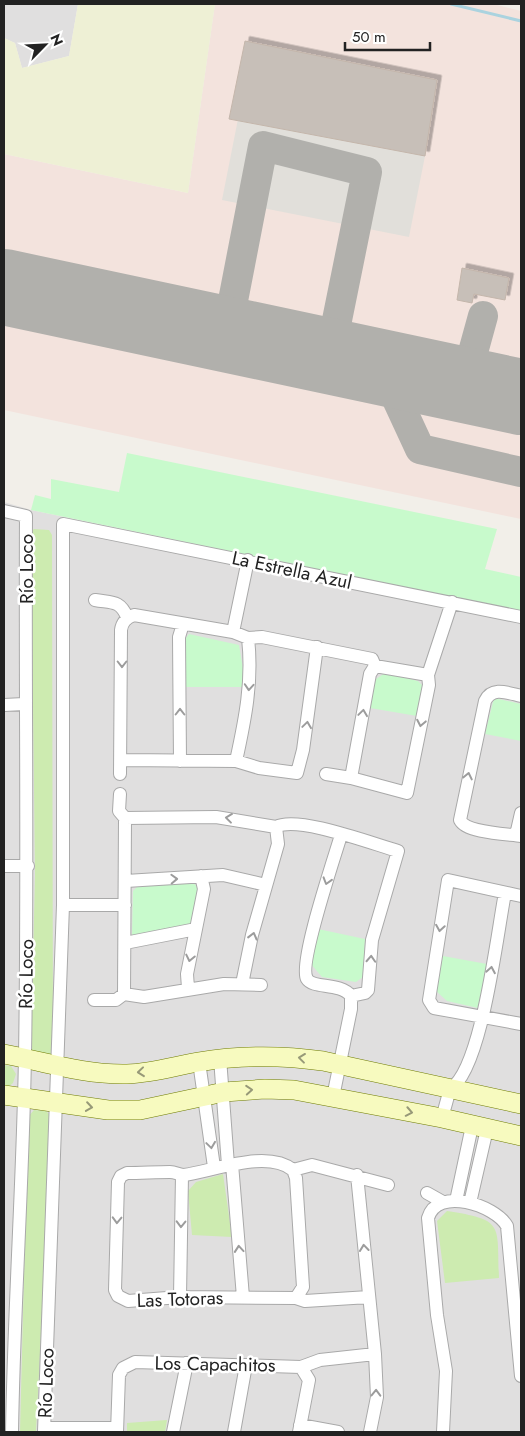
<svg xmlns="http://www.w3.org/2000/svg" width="525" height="1436" font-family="Jost,sans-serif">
	<defs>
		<filter id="shadow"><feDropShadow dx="4.5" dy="-4.5" stdDeviation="0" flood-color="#0004"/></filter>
	</defs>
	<rect width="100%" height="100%" fill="#f2efe9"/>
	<path fill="#e0dfdf" d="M4,4H78L69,56L22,68L15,43L4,38Z
		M4,502L31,510L521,611V1432H4Z"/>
	<path fill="#f3e3dd" d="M215,4H493L521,11V519L4,410V154L188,193Z"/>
	<path fill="#e1dfda" d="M238,119L425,156L409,237L222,200Z"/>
	<path fill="#eef0d5" d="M78,4H215L188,193L4,154V38L15,43L22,68L69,56Z"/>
	<path fill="#cdebb0" d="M34,529L49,530L52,535L53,1055L33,1054L31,1047L35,875L31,531Z
		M4,1065L11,1066L16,1074L13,1083L8,1087H4Z
		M34,1110L46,1111L52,1117L36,1432H20L28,1117Z
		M223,1174L232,1237L192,1235L188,1191L196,1182Z
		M447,1211C505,1220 497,1224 499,1278L445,1283L437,1221Z
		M167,1420L165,1432H127V1423Z"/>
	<path fill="#c8facc" d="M127,453L497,529L485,569L521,577V611L31,510L35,495L51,499V479L119,492Z
		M189,634L239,645L246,687H185V639Z
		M385,673L418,681L424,687L417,716L370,708L373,681Z
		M494,698L521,704V741L485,734Z
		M192,882L201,890L194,925L132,936L133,891L137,887Z
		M318,929L365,939L363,977L356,982L322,977L310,963Z
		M443,956L487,964L478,1008L447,1001L436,991Z"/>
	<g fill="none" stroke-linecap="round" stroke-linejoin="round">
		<path stroke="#aad3df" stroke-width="3" d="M451,4L521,21"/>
		<path stroke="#b1b0ac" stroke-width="30" d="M208,330L225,318L231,311
			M244,338L235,325L231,311L263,146L367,172L335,330C336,341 343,349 346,360
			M312,352L330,339L335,330
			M382,367L420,449L521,472
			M464,385L483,316"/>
		<path stroke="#b1b0ac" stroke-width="76" d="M4,287L521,397"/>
	</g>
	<path fill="#c7bfb8" stroke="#c4b6ab" filter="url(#shadow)" d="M245,41L437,80L425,156L229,119Z
		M462,268L509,278L505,300L474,294L472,303L457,300Z"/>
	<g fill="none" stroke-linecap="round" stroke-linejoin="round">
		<defs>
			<path id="street" d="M4,511L26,516C25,696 28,875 25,1055C23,1181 14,1306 12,1432
				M95,600C112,603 120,600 127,617
				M233,632L248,560
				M375,666L428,675
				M521,696C508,693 492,686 485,701L460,820C466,833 508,834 521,836
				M4,705L24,704
				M122,760L236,761L259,768L297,773L303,750L317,647
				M180,761L179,637L183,624
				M236,761C245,720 253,681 248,638
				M120,774L121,630C122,622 126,618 134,615L233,632L248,638L262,637L372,659L375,666
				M326,774L351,778L407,793L429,685L428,675L452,602
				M351,778L370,674L375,666
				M120,794L119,811L125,818L124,994
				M125,818L216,817L276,827
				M276,827C297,815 373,844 398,851L372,940L368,990L365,993L351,996
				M516,835L521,813
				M4,866H28
				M126,881L223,875L266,885
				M521,896L448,880L429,1000L434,1008L521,1024
				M63,905H125
				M125,943L196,929
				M242,984L252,935L278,844L276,827
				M188,988L187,974L204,889L201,876
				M94,1000H116L124,994L144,997L224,984L261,985
				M220,1058L228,1165
				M199,1062L214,1167
				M333,1097L351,1009V996C340,982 313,989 307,979C298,964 335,856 341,835
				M442,1118L450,1089C482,1070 497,933 505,893
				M232,1164L243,1297
				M293,1170C267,1149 214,1171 184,1175C180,1175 175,1172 170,1172C156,1172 141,1173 127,1173L121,1176L118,1182L115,1290L118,1296L128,1301L180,1297L296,1298L305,1301L369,1297
				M293,1170L296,1178L303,1287L296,1298
				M293,1170L312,1165L388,1185
				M357,1175L375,1354L377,1397L370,1432
				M427,1193L443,1202
				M456,1201L472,1126
				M470,1203L487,1129
				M180,1297L182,1175
				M301,1367L320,1360L375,1354
				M300,1425L338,1432
				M44,1428H117
				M44,1432L63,905V524L521,617
				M117,1432L119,1375L123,1368L135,1362L301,1367L309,1380L299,1432
				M173,1432L187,1363
				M234,1432L246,1365
				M443,1432L446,1371L437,1315L428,1218C437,1186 495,1205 507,1226L521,1376"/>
			<path id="secondary" d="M4,1054C45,1062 85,1075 127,1074C152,1073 175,1066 198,1062C240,1055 281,1055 323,1061L521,1104
				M4,1095L108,1110H140L224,1092L265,1089L294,1090L442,1118L521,1136"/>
		</defs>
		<use href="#street" stroke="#a9a9a9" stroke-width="14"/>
		<use href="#secondary" stroke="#707d05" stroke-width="20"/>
		<use href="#street" stroke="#fff" stroke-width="12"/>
		<use href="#secondary" stroke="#f7fabf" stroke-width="19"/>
	</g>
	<defs><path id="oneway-chevron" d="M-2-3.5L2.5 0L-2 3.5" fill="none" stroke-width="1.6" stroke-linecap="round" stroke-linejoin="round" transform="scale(1.25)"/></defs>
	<g stroke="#9c9c9c">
		<use href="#oneway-chevron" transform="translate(122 664) rotate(90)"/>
		<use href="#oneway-chevron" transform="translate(249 687) rotate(94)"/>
		<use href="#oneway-chevron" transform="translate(180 712) rotate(-90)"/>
		<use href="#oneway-chevron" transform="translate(363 713) rotate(-82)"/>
		<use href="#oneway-chevron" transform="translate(421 723) rotate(101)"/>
		<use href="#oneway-chevron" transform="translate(307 725) rotate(-82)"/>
		<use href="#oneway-chevron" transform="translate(468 776) rotate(-78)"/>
		<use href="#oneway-chevron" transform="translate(229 818) rotate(-173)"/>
		<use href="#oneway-chevron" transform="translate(174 879) rotate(-2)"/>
		<use href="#oneway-chevron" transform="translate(327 881) rotate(107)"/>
		<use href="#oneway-chevron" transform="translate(440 928) rotate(99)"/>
		<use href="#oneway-chevron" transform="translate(253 936) rotate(-76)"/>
		<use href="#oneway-chevron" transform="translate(190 958) rotate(102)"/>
		<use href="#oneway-chevron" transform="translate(371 959) rotate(-87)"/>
		<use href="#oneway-chevron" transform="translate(491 970) rotate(-80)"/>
		<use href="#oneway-chevron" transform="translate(211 1145) rotate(82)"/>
		<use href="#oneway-chevron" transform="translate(117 1220) rotate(92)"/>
		<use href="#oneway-chevron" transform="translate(181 1224) rotate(91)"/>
		<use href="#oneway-chevron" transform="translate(364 1248) rotate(-96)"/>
		<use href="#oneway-chevron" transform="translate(239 1249) rotate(-95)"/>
		<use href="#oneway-chevron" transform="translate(376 1393) rotate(-89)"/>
	</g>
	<g stroke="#979978">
		<use href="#oneway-chevron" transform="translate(302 1058) rotate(-173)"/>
		<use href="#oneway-chevron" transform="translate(141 1072) rotate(174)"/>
		<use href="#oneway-chevron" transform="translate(249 1090) rotate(-4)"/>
		<use href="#oneway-chevron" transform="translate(89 1107) rotate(8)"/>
		<use href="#oneway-chevron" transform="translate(409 1112) rotate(11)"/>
	</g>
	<g text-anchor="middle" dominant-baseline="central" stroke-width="5" stroke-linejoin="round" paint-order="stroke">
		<g font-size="19" fill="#222" stroke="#fff">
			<text transform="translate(26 569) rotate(-90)">Río Loco</text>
			<text transform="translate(292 570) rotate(12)">La Estrella Azul</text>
			<text transform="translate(26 974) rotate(-89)">Río Loco</text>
			<text transform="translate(180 1299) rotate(-2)">Las Totoras</text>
			<text transform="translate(215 1364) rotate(1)">Los Capachitos</text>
			<text transform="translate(46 1383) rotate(-88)">Río Loco</text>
		</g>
	</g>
	<rect width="525" height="1436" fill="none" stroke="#222222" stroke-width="10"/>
	<g transform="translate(45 45) rotate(66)" stroke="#ffffff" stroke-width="4" paint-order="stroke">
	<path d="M0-4L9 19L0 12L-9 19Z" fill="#222222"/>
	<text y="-8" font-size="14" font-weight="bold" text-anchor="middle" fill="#222222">N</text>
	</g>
	<path d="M345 42v8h85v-8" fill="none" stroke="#222222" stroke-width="2.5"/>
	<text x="352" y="42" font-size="15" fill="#222222" stroke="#ffffff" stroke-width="4" paint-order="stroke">50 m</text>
</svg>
